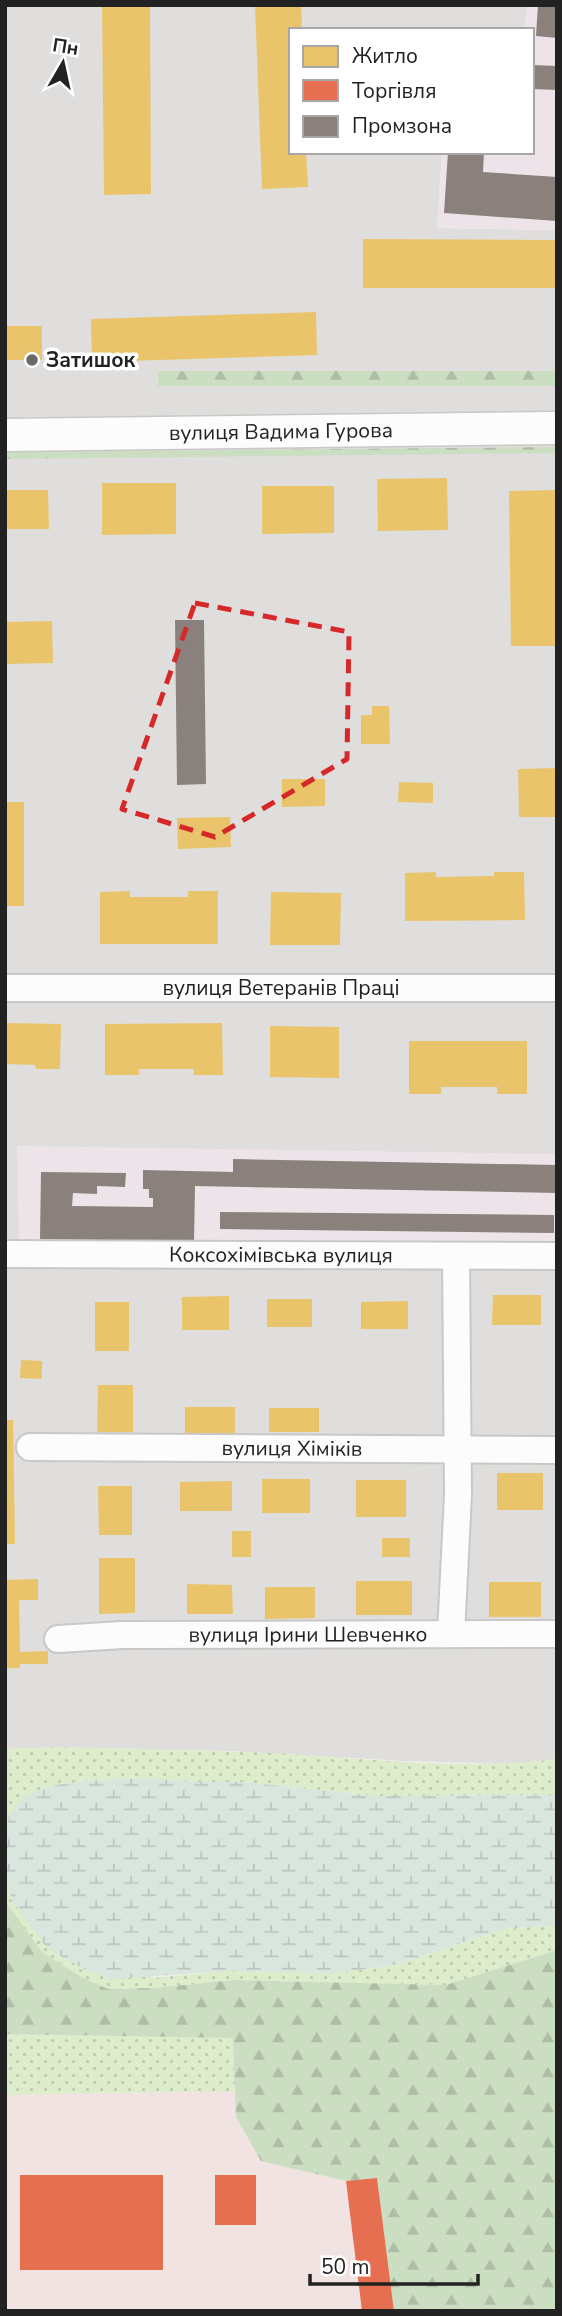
<svg xmlns="http://www.w3.org/2000/svg" width="562" height="2316" font-family="'Nunito Sans',sans-serif">
  <style>
    .residential { fill: #dfdedc }
    .commercial { fill: #f1e3e1 }
    .industrial { fill: #ede4e9 }
    .grass { fill: url(#grass-dots) }
    .forest { fill: url(#forest-firs) }
    .wetland { fill: url(#wetland-marsh) }
    .homes { fill: #e9c46a }
    .shops { fill: #e76f51 }
    .industry { fill: #8a817c }
    .lines { fill: none; stroke-linecap: round; stroke-linejoin: round }
    .minor-casing { stroke: #c9c8c7; stroke-width: 30 }
    .tertiary-casing { stroke: #c9c8c7; stroke-width: 35 }
    .minor { stroke: #fdfcfc; stroke-width: 26 }
    .tertiary { stroke: #fdfcfc; stroke-width: 32 }
    .marked { fill: none; stroke: #d62828; stroke-width: 5; stroke-dasharray: 14 9; stroke-linejoin: round }
    .poi-dot { fill: #6a6968; stroke: #fff; stroke-width: 2.5 }
    .labels { text-anchor: middle; dominant-baseline: central; stroke-width: 7; stroke-linejoin: round; paint-order: stroke }
    .poi-label { font-size: 21px; font-weight: bold; fill: #222; stroke: #fff; text-anchor: start }
    .street-label { font-size: 21px; fill: #222; stroke: #fff }
  </style>
  <defs>
    <pattern id="grass-dots" width="8" height="8" patternUnits="userSpaceOnUse" patternTransform="scale(1.75)"><rect width="8" height="8" fill="#ddeccb"/><path d="M2 2h.1M6 6h.1" fill="none" stroke="#bdcaae" stroke-width="1.8" stroke-linecap="round"/></pattern>
    <pattern id="forest-firs" width="22" height="20" patternUnits="userSpaceOnUse" patternTransform="scale(1.75)"><rect width="22" height="20" fill="#cbdec1"/><path d="M5 1l3.5 6h-7zM16 11l3.5 6h-7z" fill="#aebea6"/></pattern>
    <pattern id="wetland-marsh" width="20" height="14" patternUnits="userSpaceOnUse" patternTransform="scale(1.75)"><rect width="20" height="14" fill="#d9e6de"/><path d="M1 5h8M5 5V1M11 12h8M15 12V8" fill="none" stroke="#bac5be"/></pattern>
  </defs>
  <rect width="100%" height="100%" fill="#f0eeeb"/>
  <g class="residential">
    <path d="M5 5H527L525 30H291V152H442L437 228 557 230V416L5 420Z"/>
    <path d="M557 445V1759L511 1764 405 1761 229 1751 59 1747 5 1749V451Z"/>
  </g>
  <path class="commercial" d="M5 2034 233 2038 346 2181 377 2178 394 2311H5Z"/>
  <g class="industrial">
    <path d="M527 5H557V230L437 228 442 152H532V30H525Z"/>
    <path d="M17 1146 557 1154V1246L19 1248Z"/>
  </g>
  <g class="grass">
    <path d="M59 1747C136 1749 213 1750 290 1754 378 1760 469 1770 557 1759V1795L375 1796 245 1782H199L145 1778 93 1780 49 1786 5 1838V1749Z"/>
    <path d="M5 1867 12 1901 153 1978 228 1971 331 1973 390 1966 504 1929 557 1925V1950L446 1985 234 1980 153 1988 108 1989 83 1978 42 1952 5 1902Z"/>
    <path d="M5 2034 233 2038 235 2091 5 2095Z"/>
  </g>
  <g class="forest">
    <rect x="158" y="371" width="399" height="15"/>
    <path d="M557 447V453L5 459V452Z"/>
    <path d="M5 1901 42 1952 83 1978 108 1989 153 1988 234 1980 446 1985 557 1950V2311H394L377 2178 346 2181 261 2161 236 2117 233 2038 5 2034Z"/>
  </g>
  <path class="wetland" d="M145 1778 199 1782H245L375 1796 557 1795V1925L504 1929 390 1966 331 1973 228 1971 112 1979 86 1970 47 1948 12 1901 5 1867V1838L9 1817 22 1798 49 1786 93 1780Z"/>
  <g class="homes">
    <path d="M102 5H150L151 194 104 195Z"/>
    <path d="M255 5H301L302 30H291V152H306L308 187 262 189Z"/>
    <path d="M363 239 557 240V288H363Z"/>
    <path d="M316 312 317 355 92 362 91 319Z"/>
    <rect x="5" y="326" width="37" height="34"/>
    <path d="M447 478 448 530 378 531 377 479Z"/>
    <path d="M102 483H176V534L102 535Z"/>
    <path d="M262 486H334V533L262 534Z"/>
    <path d="M5 490H48L49 529H5Z"/>
    <path d="M557 490V646H511L509 491Z"/>
    <path d="M52 621 53 663 5 664V622Z"/>
    <path d="M372 706H389L390 744H361V715H372Z"/>
    <path d="M557 768V817H519L518 769Z"/>
    <path d="M282 779H325V806L282 807Z"/>
    <path d="M399 782 433 783V803L398 802Z"/>
    <rect x="5" y="802" width="19" height="104"/>
    <path d="M230 817 231 847 178 849 177 818Z"/>
    <path d="M436 872V877L494 876V872H524L525 920 405 921V873Z"/>
    <path d="M130 891V897H188V891H218V944H100V892Z"/>
    <path d="M271 892 341 893 340 945H270Z"/>
    <path d="M5 1023 61 1024 60 1069H36L35 1065 5 1064Z"/>
    <path d="M222 1023 223 1075H194V1069H139V1075H105V1024Z"/>
    <path d="M270 1026 339 1027V1078L270 1077Z"/>
    <path d="M409 1041H527V1094H497V1087H441V1094H409Z"/>
    <path d="M493 1295H541V1325H492Z"/>
    <path d="M229 1296V1330H182V1297Z"/>
    <rect x="267" y="1299" width="45" height="28"/>
    <path d="M408 1301V1329H361V1302Z"/>
    <rect x="95" y="1302" width="34" height="49"/>
    <path d="M21 1360 42 1361V1379L20 1378Z"/>
    <path d="M98 1385H133V1432H97Z"/>
    <rect x="185" y="1407" width="50" height="28"/>
    <rect x="269" y="1408" width="50" height="24"/>
    <path d="M5 1420H13L15 1544H5Z"/>
    <rect x="497" y="1473" width="46" height="37"/>
    <rect x="262" y="1479" width="48" height="34"/>
    <rect x="356" y="1480" width="50" height="37"/>
    <path d="M232 1481V1511H180V1482Z"/>
    <path d="M98 1486H132V1535H99Z"/>
    <rect x="232" y="1531" width="19" height="26"/>
    <rect x="382" y="1538" width="28" height="19"/>
    <path d="M99 1558H135V1613L99 1614Z"/>
    <path d="M38 1579V1600H19L20 1652 48 1651V1664H20V1668H5V1580Z"/>
    <rect x="356" y="1581" width="56" height="34"/>
    <rect x="489" y="1582" width="52" height="35"/>
    <path d="M187 1584 232 1585 233 1614H187Z"/>
    <path d="M265 1587H315V1618L265 1619Z"/>
  </g>
  <g class="shops">
    <rect x="20" y="2175" width="143" height="95"/>
    <rect x="215" y="2175" width="41" height="50"/>
    <path d="M377 2178 394 2311H362L346 2181Z"/>
  </g>
  <g class="industry">
    <path d="M538 5H557V38L536 36Z"/>
    <path d="M532 65 557 66V90L532 89Z"/>
    <path d="M448 152H484L483 172 557 177V221L444 213Z"/>
    <path d="M175 620H204L206 784 177 785Z"/>
    <path d="M233 1159 557 1165V1193L195 1186 194 1242 40 1239 41 1172 126 1173 125 1187 97 1186V1194L73 1193 72 1206 153 1207V1198H149V1189H143V1170L233 1172Z"/>
    <path d="M220 1212 554 1215V1233L220 1229Z"/>
  </g>
  <g class="lines">
    <g class="minor-casing">
      <g id="minor">
        <path id="s1" d="M5 988H557"/>
        <path id="s2" d="M6 1254 557 1256"/>
        <path id="s3" d="M30 1447 557 1450"/>
        <path d="M451 1634 458 1495 456 1256"/>
        <path id="s4" d="M58 1639 122 1635 557 1634"/>
      </g>
    </g>
    <g class="tertiary-casing">
      <g id="tertiary">
        <path id="s5" d="M5 435 557 428"/>
      </g>
    </g>
    <use href="#minor" class="minor"/>
    <use href="#tertiary" class="tertiary"/>
  </g>
  <path class="marked" d="M195 603 349 632 347 759 215 837 122 809Z"/>
  <circle class="poi-dot" cx="32" cy="360" r="7"/>
  <g class="labels">
    <g class="poi-label">
      <text x="46" y="360">Затишок</text>
    </g>
    <g class="street-label">
      <text stroke="none"><textPath href="#s5" startOffset="276">вулиця Вадима Гурова</textPath></text>
      <text stroke="none"><textPath href="#s1" startOffset="276">вулиця Ветеранів Праці</textPath></text>
      <text stroke="none"><textPath href="#s2" startOffset="275">Коксохімівська вулиця</textPath></text>
      <text stroke="none"><textPath href="#s3" startOffset="262">вулиця Хіміків</textPath></text>
      <text stroke="none"><textPath href="#s4" startOffset="250">вулиця Ірини Шевченко</textPath></text>
    </g>
  </g>
  <rect width="562" height="2316" fill="none" stroke="#222222" stroke-width="14"/>
  <rect x="289" y="28" width="245" height="126" fill="#ffffff" stroke="#a7a7a7" stroke-width="2"/>
  <rect x="303" y="46" width="35" height="21" fill="#e9c46a" stroke="#a7a7a7" stroke-width="2"/>
  <text x="352" y="63" font-size="21" fill="#222222">Житло</text>
  <rect x="303" y="80" width="35" height="21" fill="#e76f51" stroke="#a7a7a7" stroke-width="2"/>
  <text x="352" y="98" font-size="21" fill="#222222">Торгівля</text>
  <rect x="303" y="116" width="35" height="21" fill="#8a817c" stroke="#a7a7a7" stroke-width="2"/>
  <text x="352" y="133" font-size="21" fill="#222222">Промзона</text>
  <g transform="translate(63 63) rotate(9)" stroke="#ffffff" stroke-width="5" paint-order="stroke">
  <path d="M0-5L12 26L0 18L-12 26Z" fill="#222222"/>
  <text y="-10" font-size="19" font-weight="bold" text-anchor="middle" fill="#222222">Пн</text>
  </g>
  <path d="M310 2274v10h168v-10" fill="none" stroke="#222222" stroke-width="3.5"/>
  <text x="321" y="2274" font-size="21" fill="#222222" stroke="#ffffff" stroke-width="5" paint-order="stroke">50 m</text>
</svg>
